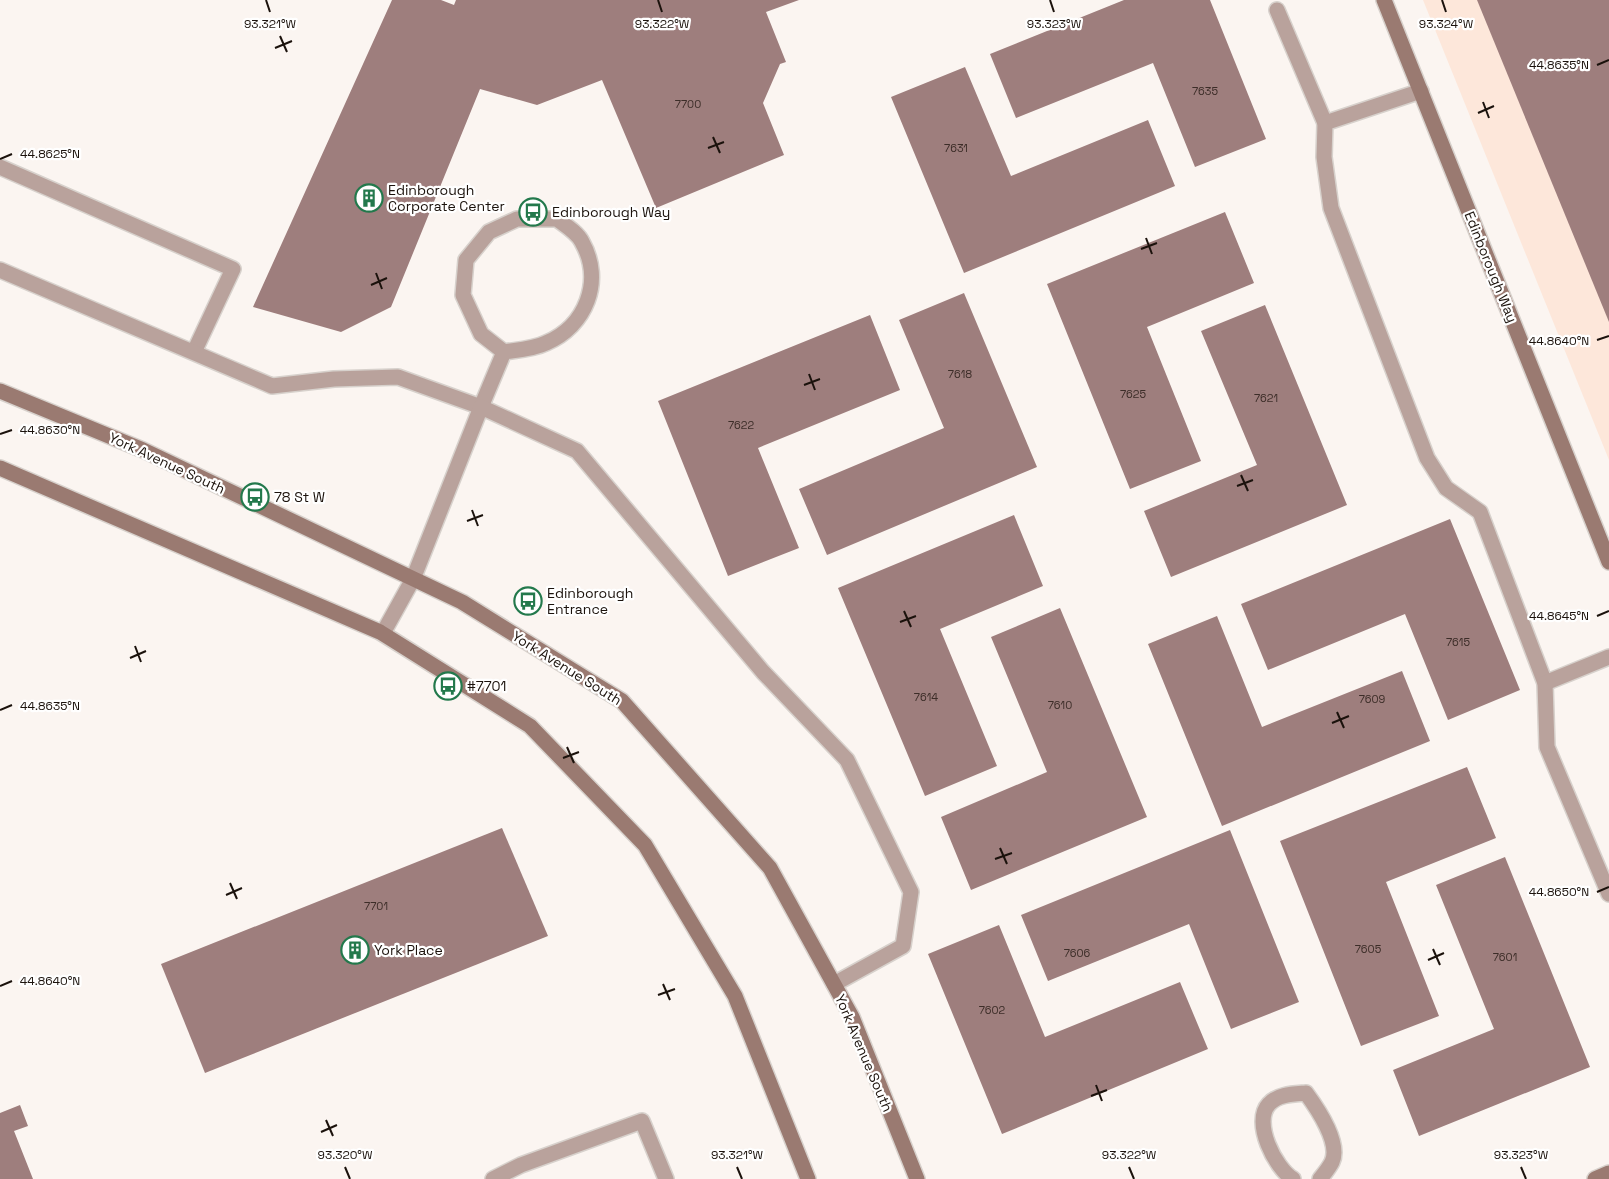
<svg xmlns="http://www.w3.org/2000/svg" width="1609" height="1179" font-family="'Space Grotesk',sans-serif">
  <style>
    .built { fill: #fde7da }
    .building { fill: #9e7e7d }
    .lines { fill: none; stroke-linecap: round; stroke-linejoin: round }
    .lane-casing { stroke: #d7d1cc; stroke-width: 18 }
    .secondary-casing { stroke: #d7d1cc; stroke-width: 18 }
    .lane { stroke: #b9a29c; stroke-width: 15 }
    .secondary { stroke: #9a7a71; stroke-width: 15 }
    .ticks { fill: none; stroke: #1b120c; stroke-width: 2 }
    .labels { text-anchor: middle; dominant-baseline: central; stroke-width: 4.5; stroke-linejoin: round; paint-order: stroke }
    .number-label { font-size: 11px; fill: #3c2d28 }
    .poi-label { font-size: 14px; fill: #1b120c; stroke: #fff; text-anchor: start }
    .street-label { font-size: 14px; fill: #1b120c; stroke: #fff }
    .ticks-label { font-size: 12px; text-anchor: middle; fill: #1b120c; stroke: #fff; stroke-width: 4.5; stroke-linejoin: round; paint-order: stroke }
  </style>
  <rect width="100%" height="100%" fill="#fbf5f1"/>
  <path class="built" d="M1423 0H1609V460Z"/>
  <g class="building">
    <path d="M392 0H441L454 5 456 0H799L766 12 786 62 780 64 763 103 784 155 656 208 602 80 537 105 480 89 391 307 341 332 253 307Z"/>
    <path d="M1124 0H1210L1266 139 1195 167 1153 63 1016 118 990 54Z"/>
    <path d="M1477 0H1609V322Z"/>
    <path d="M965 67 1011 176 1148 120 1175 186 964 273 891 97Z"/>
    <path d="M1225 212 1254 283 1147 327 1201 461 1130 489 1047 284Z"/>
    <path d="M964 293 1037 467 827 555 799 489 944 428 899 320Z"/>
    <path d="M1265 305 1347 505 1171 577 1144 511 1257 465 1201 331Z"/>
    <path d="M870 315 900 390 758 448 799 548 728 576 658 401Z"/>
    <path d="M1014 515 1043 586 940 629 997 766 925 796 838 588Z"/>
    <path d="M1450 519 1520 690 1448 720 1405 614 1268 670 1241 604Z"/>
    <path d="M1060 608 1147 817 971 890 941 817 1047 772 991 637Z"/>
    <path d="M1217 616 1262 727 1402 671 1430 741 1222 826 1148 644Z"/>
    <path d="M1467 767 1496 838 1386 882 1439 1016 1361 1046 1280 841Z"/>
    <path d="M502 828 548 936 205 1073 161 964Z"/>
    <path d="M1230 830 1299 1002 1231 1029 1189 924 1048 981 1021 915Z"/>
    <path d="M1505 857 1590 1067 1419 1136 1393 1070 1494 1029 1436 885Z"/>
    <path d="M999 925 1045 1037 1180 982 1208 1049 1002 1134 928 954Z"/>
    <path d="M20 1105 28 1126 14 1131 33 1179H0V1113Z"/>
  </g>
  <g class="lines">
    <g class="lane-casing">
      <g id="lane">
        <path d="M1277 10 1325 123"/>
        <path d="M1421 91 1325 123 1324 157 1331 208 1427 458 1446 488 1480 512 1545 683 1547 747 1609 894"/>
        <path d="M0 167 233 269 194 352"/>
        <path d="M0 270 272 386 334 379 398 377 481 407 504 352C517 350 534 349 546 343 586 326 604 281 582 242 578 233 565 225 557 219H517L489 232 466 260 463 295 481 334 504 352"/>
        <path d="M383 633 413 579 481 407 577 451 763 672 847 760 911 892 903 946 834 984"/>
        <path d="M1545 683 1609 657"/>
        <path d="M493 1179 521 1165 642 1121 666 1179"/>
        <path d="M1293 1179C1275 1168 1252 1122 1269 1104 1278 1094 1294 1094 1306 1093 1317 1108 1341 1143 1332 1162 1329 1168 1324 1174 1320 1179"/>
      </g>
    </g>
    <g class="secondary-casing">
      <g id="secondary">
        <path d="M1384 0 1609 562"/>
        <path d="M0 391 143 450 462 602 622 701 770 868 852 1017 917 1179"/>
        <path d="M0 468 380 632 530 726 645 845 735 996 808 1179"/>
        <path d="M1595 1179 1609 1173"/>
      </g>
    </g>
    <use href="#lane" class="lane"/>
    <use href="#secondary" class="secondary"/>
  </g>
  <path class="ticks" d="M266 0 270 12M658 0 662 12M1050 0 1054 12M1442 0 1446 12M280 36 287 52M275 48 292 41M1597 65 1609 60M1483 102 1489 118M1478 113 1494 106M713 137 720 153M708 148 724 142M0 159 12 154M1146 238 1152 254M1141 249 1157 243M376 273 382 289M371 285 387 278M1597 340 1609 336M809 374 815 390M804 385 820 379M0 434 12 430M1241 475 1248 491M1237 486 1253 480M472 510 478 526M467 521 483 515M904 611 911 627M1597 616 1609 611M900 622 916 616M135 646 141 662M130 658 146 651M0 710 12 705M1337 712 1344 728M1332 723 1349 716M567 747 574 763M563 758 579 752M1000 848 1007 864M995 859 1012 853M230 883 237 899M1597 892 1609 887M226 895 242 888M1433 949 1440 965M1428 960 1444 953M663 984 670 1000M0 986 12 981M658 995 675 989M1096 1085 1102 1101M1091 1096 1107 1090M326 1120 333 1136M321 1132 337 1125M345 1167 350 1179M737 1167 742 1179M1129 1167 1134 1179M1521 1167 1526 1179"/>
  <defs>
    <g id="building-ring" transform="scale(1.4375)"><circle r="9.5" fill="#fff" stroke="#23794c" stroke-width="1.5"/><path d="M-4-6H4V6H1V3H-1V6H-4ZM-2.5-4.3h1.7v1.8h-1.7ZM.8-4.3h1.7v1.8H.8ZM-2.5-1h1.7V.8h-1.7ZM.8-1h1.7V.8H.8Z" fill="#23794c"/></g>
    <g id="bus-ring" transform="scale(1.4375)"><circle r="9.5" fill="#fff" stroke="#23794c" stroke-width="1.5"/><path d="M-5-6H5V4H4V6H2V4H-2V6H-4V4H-5ZM-3.5-4V0h7V-4ZM-3.5 1.2v1.5H-2V1.2ZM2 1.2v1.5H3.5V1.2Z" fill="#23794c"/></g>
  </defs>
  <g fill-rule="evenodd">
    <use href="#building-ring" x="369" y="198"/>
    <use href="#bus-ring" x="533" y="212"/>
    <use href="#bus-ring" x="255" y="497"/>
    <use href="#bus-ring" x="528" y="601"/>
    <use href="#bus-ring" x="448" y="686"/>
    <use href="#building-ring" x="355" y="950"/>
  </g>
  <g class="labels">
    <g class="number-label">
      <text x="1205" y="91">7635</text>
      <text x="688" y="104">7700</text>
      <text x="956" y="148">7631</text>
      <text x="960" y="374">7618</text>
      <text x="1133" y="394">7625</text>
      <text x="1266" y="398">7621</text>
      <text x="741" y="425">7622</text>
      <text x="1458" y="642">7615</text>
      <text x="926" y="697">7614</text>
      <text x="1372" y="699">7609</text>
      <text x="1060" y="705">7610</text>
      <text x="376" y="906">7701</text>
      <text x="1368" y="949">7605</text>
      <text x="1077" y="953">7606</text>
      <text x="1505" y="957">7601</text>
      <text x="992" y="1010">7602</text>
    </g>
    <g class="poi-label">
      <text x="388" y="190">Edinborough<tspan x="388" dy="16">Corporate Center</tspan></text>
      <text x="552" y="212">Edinborough Way</text>
      <text x="274" y="497">78 St W</text>
      <text x="547" y="593">Edinborough<tspan x="547" dy="16">Entrance</tspan></text>
      <text x="467" y="686">#7701</text>
      <text x="374" y="950">York Place</text>
    </g>
    <g class="street-label">
      <text transform="translate(1491 267) rotate(68)">Edinborough Way</text>
      <text transform="translate(167 463) rotate(25)">York Avenue South</text>
      <text transform="translate(567 668) rotate(32)">York Avenue South</text>
      <text transform="translate(864 1053) rotate(67)">York Avenue South</text>
    </g>
  </g>
  <g class="ticks-label">
    <text x="270" y="28">93.321°W</text>
    <text x="662" y="28">93.322°W</text>
    <text x="1054" y="28">93.323°W</text>
    <text x="1446" y="28">93.324°W</text>
    <text x="1559" y="69">44.8635°N</text>
    <text x="50" y="158">44.8625°N</text>
    <text x="1559" y="345">44.8640°N</text>
    <text x="50" y="434">44.8630°N</text>
    <text x="1559" y="620">44.8645°N</text>
    <text x="50" y="710">44.8635°N</text>
    <text x="1559" y="896">44.8650°N</text>
    <text x="50" y="985">44.8640°N</text>
    <text x="345" y="1159">93.320°W</text>
    <text x="737" y="1159">93.321°W</text>
    <text x="1129" y="1159">93.322°W</text>
    <text x="1521" y="1159">93.323°W</text>
  </g>
</svg>
